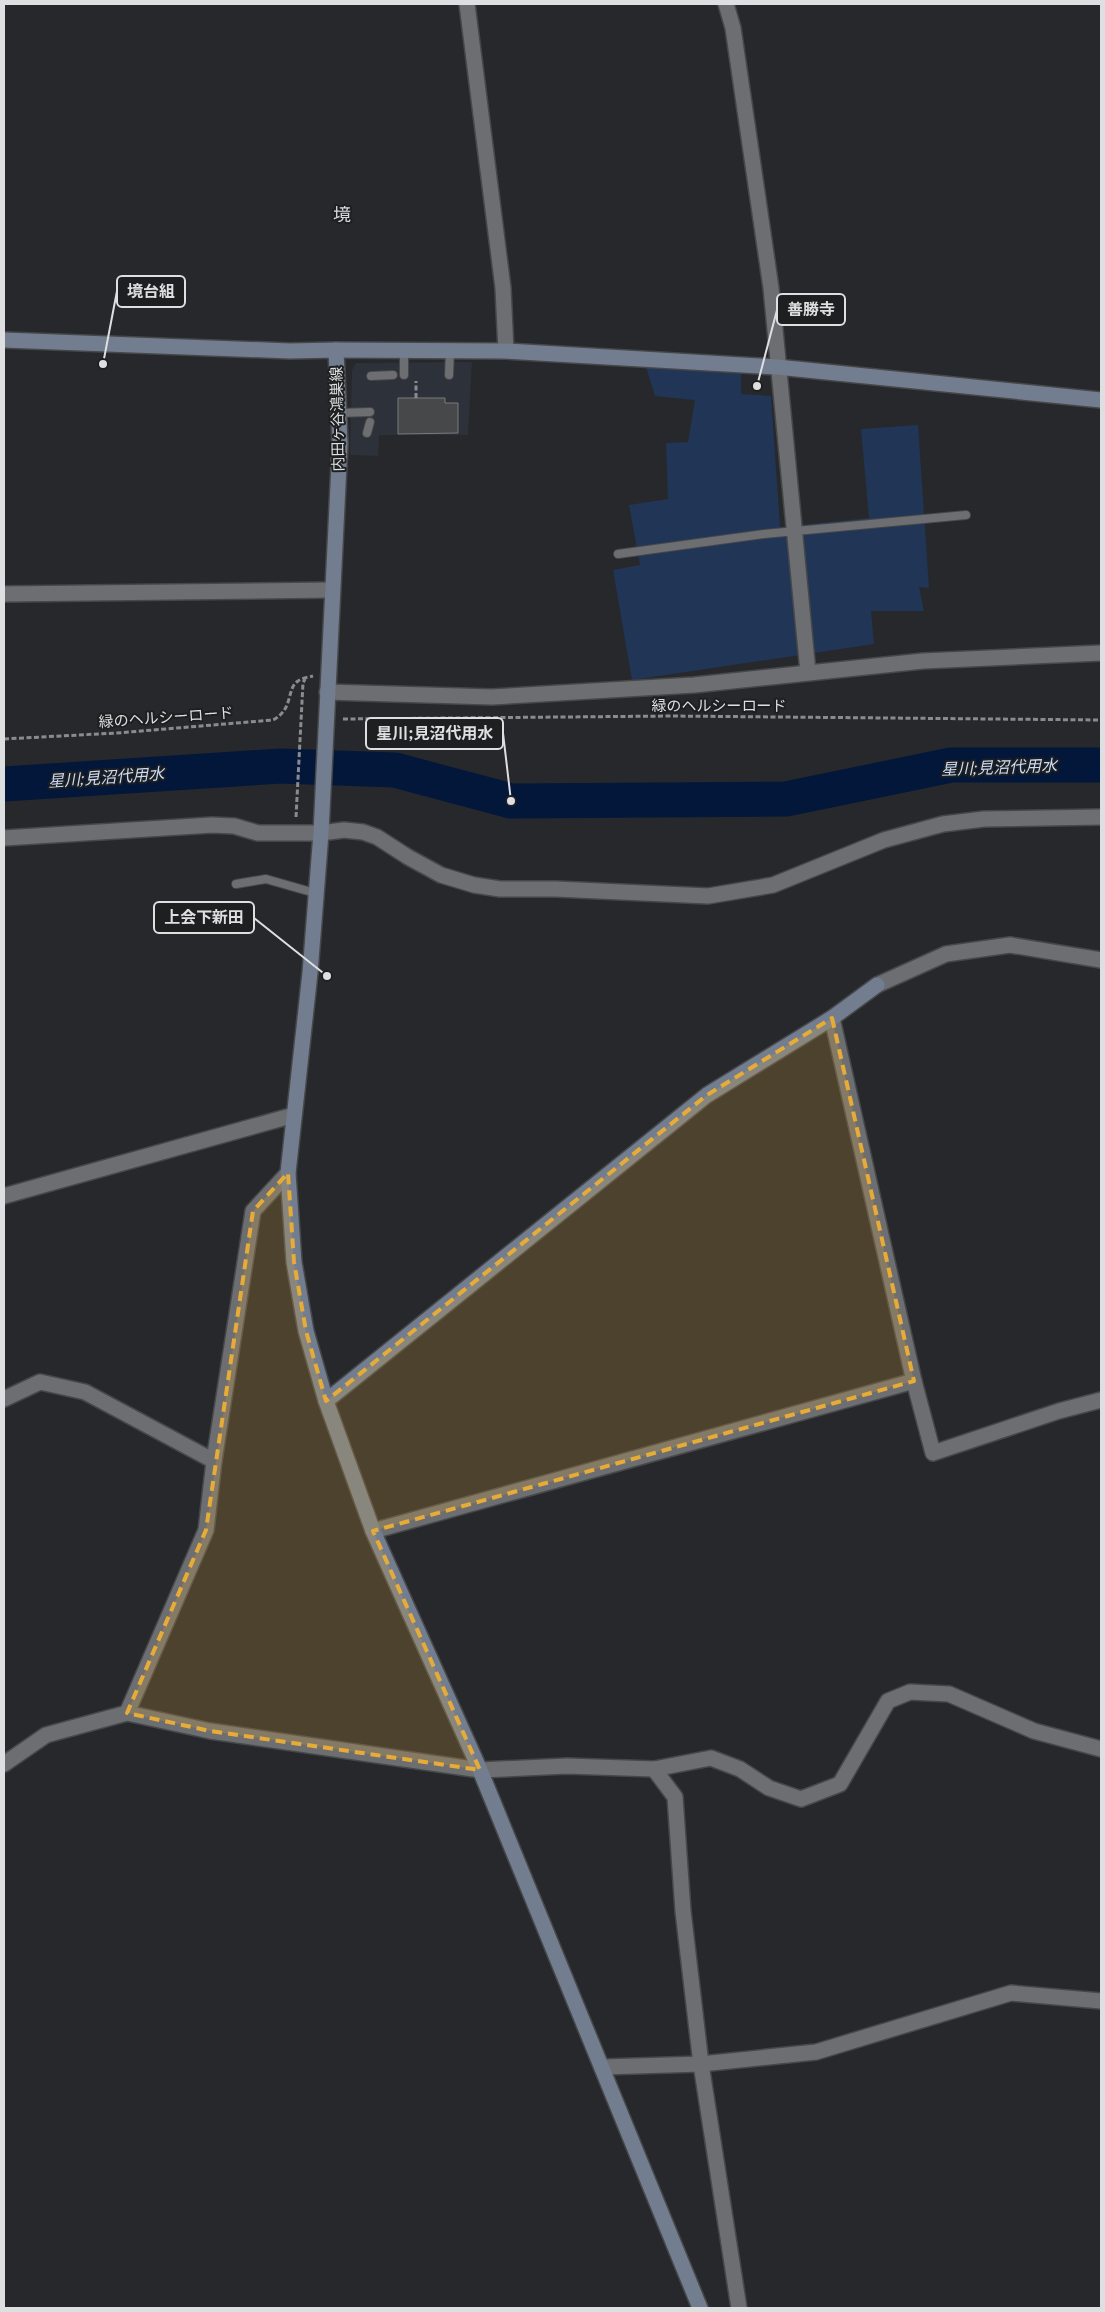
<svg xmlns="http://www.w3.org/2000/svg" width="1105" height="2312" font-family="'IBM Plex Serif','Noto Sans JP',serif">
  <style>
    .built { fill: #2d3139 }
    .green { fill: #213557 }
    .lines { fill: none; stroke-linecap: round; stroke-linejoin: round }
    .river { stroke: #03173b; stroke-width: 35 }
    .building { fill: #46484a; stroke: #787a7d }
    .lane-casing { stroke: #464749; stroke-width: 10 }
    .street-casing { stroke: #464749; stroke-width: 18 }
    .secondary-casing { stroke: #464749; stroke-width: 18 }
    .path { stroke: #8a8b8d; stroke-width: 3; stroke-dasharray: 5 2.5; stroke-linecap: butt }
    .lane { stroke: #6d6e71; stroke-width: 8 }
    .street { stroke: #6d6e71; stroke-width: 15 }
    .secondary { stroke: #727d90; stroke-width: 15 }
    .marked { fill: #e7ac37; fill-opacity: 0.2; stroke: #e7ac37; stroke-width: 4; stroke-dasharray: 10 6; stroke-linejoin: round }
    .labels { text-anchor: middle; dominant-baseline: central; stroke-width: 4; stroke-linejoin: round; paint-order: stroke }
    .street-label { font-size: 15px; fill: #dedfe1; stroke: #1d1f21 }
    .water-label { font-size: 16px; font-style: italic; fill: #cbdcf7; stroke: #1d1f21 }
    .quarter-label { font-size: 18px; fill: #d9dade; stroke: #1d1f21 }
    .leader { fill: none; stroke: #dedfe1; stroke-width: 2 }
    .callout-dot { fill: #dedfe1; stroke: #1d1f21; stroke-width: 2 }
    .callout { fill: #1d1f21; stroke: #dedfe1; stroke-width: 2 }
    .callout-label { font-size: 16px; text-anchor: middle; font-weight: bold; fill: #dedfe1 }
  </style>
  <rect width="100%" height="100%" fill="#27282b"/>
  <path class="built" d="M472 362 468 435H379L378 456 350 455 352 370 356 363Z"/>
  <path class="green" d="M646 367 741 374V394L771 396 780 527 869 518 861 429 918 425 929 588 919 587 924 611H871L874 644 632 680 613 570 640 565 629 505 668 499 666 443 688 442 695 400 655 396Z"/>
  <g class="lines">
    <path class="river" d="M4 784 281 766 395 770 511 801 786 799 951 765H1101"/>
  </g>
  <path class="building" d="M398 398H445V403H458V433L398 434Z"/>
  <g class="lines">
    <g class="lane-casing">
      <g id="lane">
        <path d="M404 350V375"/>
        <path d="M449 375 450 350"/>
        <path d="M371 376 393 375"/>
        <path d="M339 413 370 412"/>
        <path d="M367 433 370 422"/>
        <path d="M618 554 764 534 966 515"/>
        <path d="M236 884 266 879 315 893"/>
      </g>
    </g>
    <g class="street-casing">
      <g id="street">
        <path d="M467 4 503 288 506 351"/>
        <path d="M726 4 733 28 771 288 808 672"/>
        <path d="M4 594 332 590"/>
        <path d="M327 692 492 697 694 685 923 661 1101 653"/>
        <path d="M4 838 212 825 234 826 258 833H321L344 830 363 832 377 837 408 857 441 875 474 885 500 889H556L708 896 773 885 884 840 943 824 984 819 1101 817"/>
        <path d="M877 985 946 954 1010 945 1101 960"/>
        <path d="M832 1018 914 1381 933 1453 1059 1411 1101 1400"/>
        <path d="M4 1196 294 1115"/>
        <path d="M4 1399 40 1382 85 1392 214 1461"/>
        <path d="M373 1531 914 1381"/>
        <path d="M127 1713 206 1530 214 1461 253 1211 288 1173"/>
        <path d="M4 1764 46 1735 127 1713 210 1731 480 1770 567 1766 654 1769 711 1758 740 1769 769 1788 801 1799 840 1784 888 1701 910 1692 949 1694 1034 1731 1101 1749"/>
        <path d="M654 1769 675 1797 683 1911 701 2064 739 2308"/>
        <path d="M603 2067 701 2064 816 2052 1011 1993 1101 2001"/>
      </g>
    </g>
    <g class="secondary-casing">
      <g id="secondary">
        <path d="M4 340 290 351 336 350 340 444 321 833 310 973 288 1173 294 1262 306 1331 326 1401 373 1531 480 1770 700 2308"/>
        <path d="M336 350 506 351 777 367 1101 400"/>
        <path d="M326 1401 707 1095 832 1018 877 985"/>
      </g>
    </g>
    <g class="path">
      <path d="M416 398V381"/>
      <path d="M343 719 672 716 1101 720"/>
      <path d="M4 739 117 733 273 720C294 709 286 689 298 681 302 678 309 677 313 676"/>
      <path d="M296 817 303 683 305 679"/>
    </g>
    <use href="#lane" class="lane"/>
    <use href="#street" class="street"/>
    <use href="#secondary" class="secondary"/>
  </g>
  <path class="marked" d="M832 1018 914 1381 373 1531 480 1770 210 1731 127 1713 206 1530 253 1211 288 1173 294 1262 306 1331 326 1401 707 1095Z"/>
  <g class="labels">
    <g class="street-label">
      <text transform="translate(337 419) rotate(-91)">内田ヶ谷鴻巣線</text>
      <text x="719" y="705">緑のヘルシーロード</text>
      <text transform="translate(166 717) rotate(-4)">緑のヘルシーロード</text>
    </g>
    <g class="water-label">
      <text transform="translate(999 767) rotate(-2)">星川;見沼代用水</text>
      <text transform="translate(106 777) rotate(-4)">星川;見沼代用水</text>
    </g>
    <g class="quarter-label">
      <text x="342" y="214">境</text>
    </g>
  </g>
  <path class="leader" d="M103 364L117 291M757 386L777 310M511 801L503 733M327 976L254 918"/>
  <g class="callout-dot">
    <circle cx="103" cy="364" r="5"/>
    <circle cx="757" cy="386" r="5"/>
    <circle cx="511" cy="801" r="5"/>
    <circle cx="327" cy="976" r="5"/>
  </g>
  <g class="callout">
    <rect x="117" y="276" width="68" height="31" rx="5"/>
    <rect x="777" y="294" width="68" height="31" rx="5"/>
    <rect x="366" y="718" width="137" height="31" rx="5"/>
    <rect x="154" y="902" width="100" height="31" rx="5"/>
  </g>
  <g class="callout-label">
    <text x="151" y="297">境台組</text>
    <text x="811" y="315">善勝寺</text>
    <text x="435" y="739">星川;見沼代用水</text>
    <text x="204" y="923">上会下新田</text>
  </g>
  <rect width="1105" height="2312" fill="none" stroke="#dedfe1" stroke-width="10"/>
</svg>
